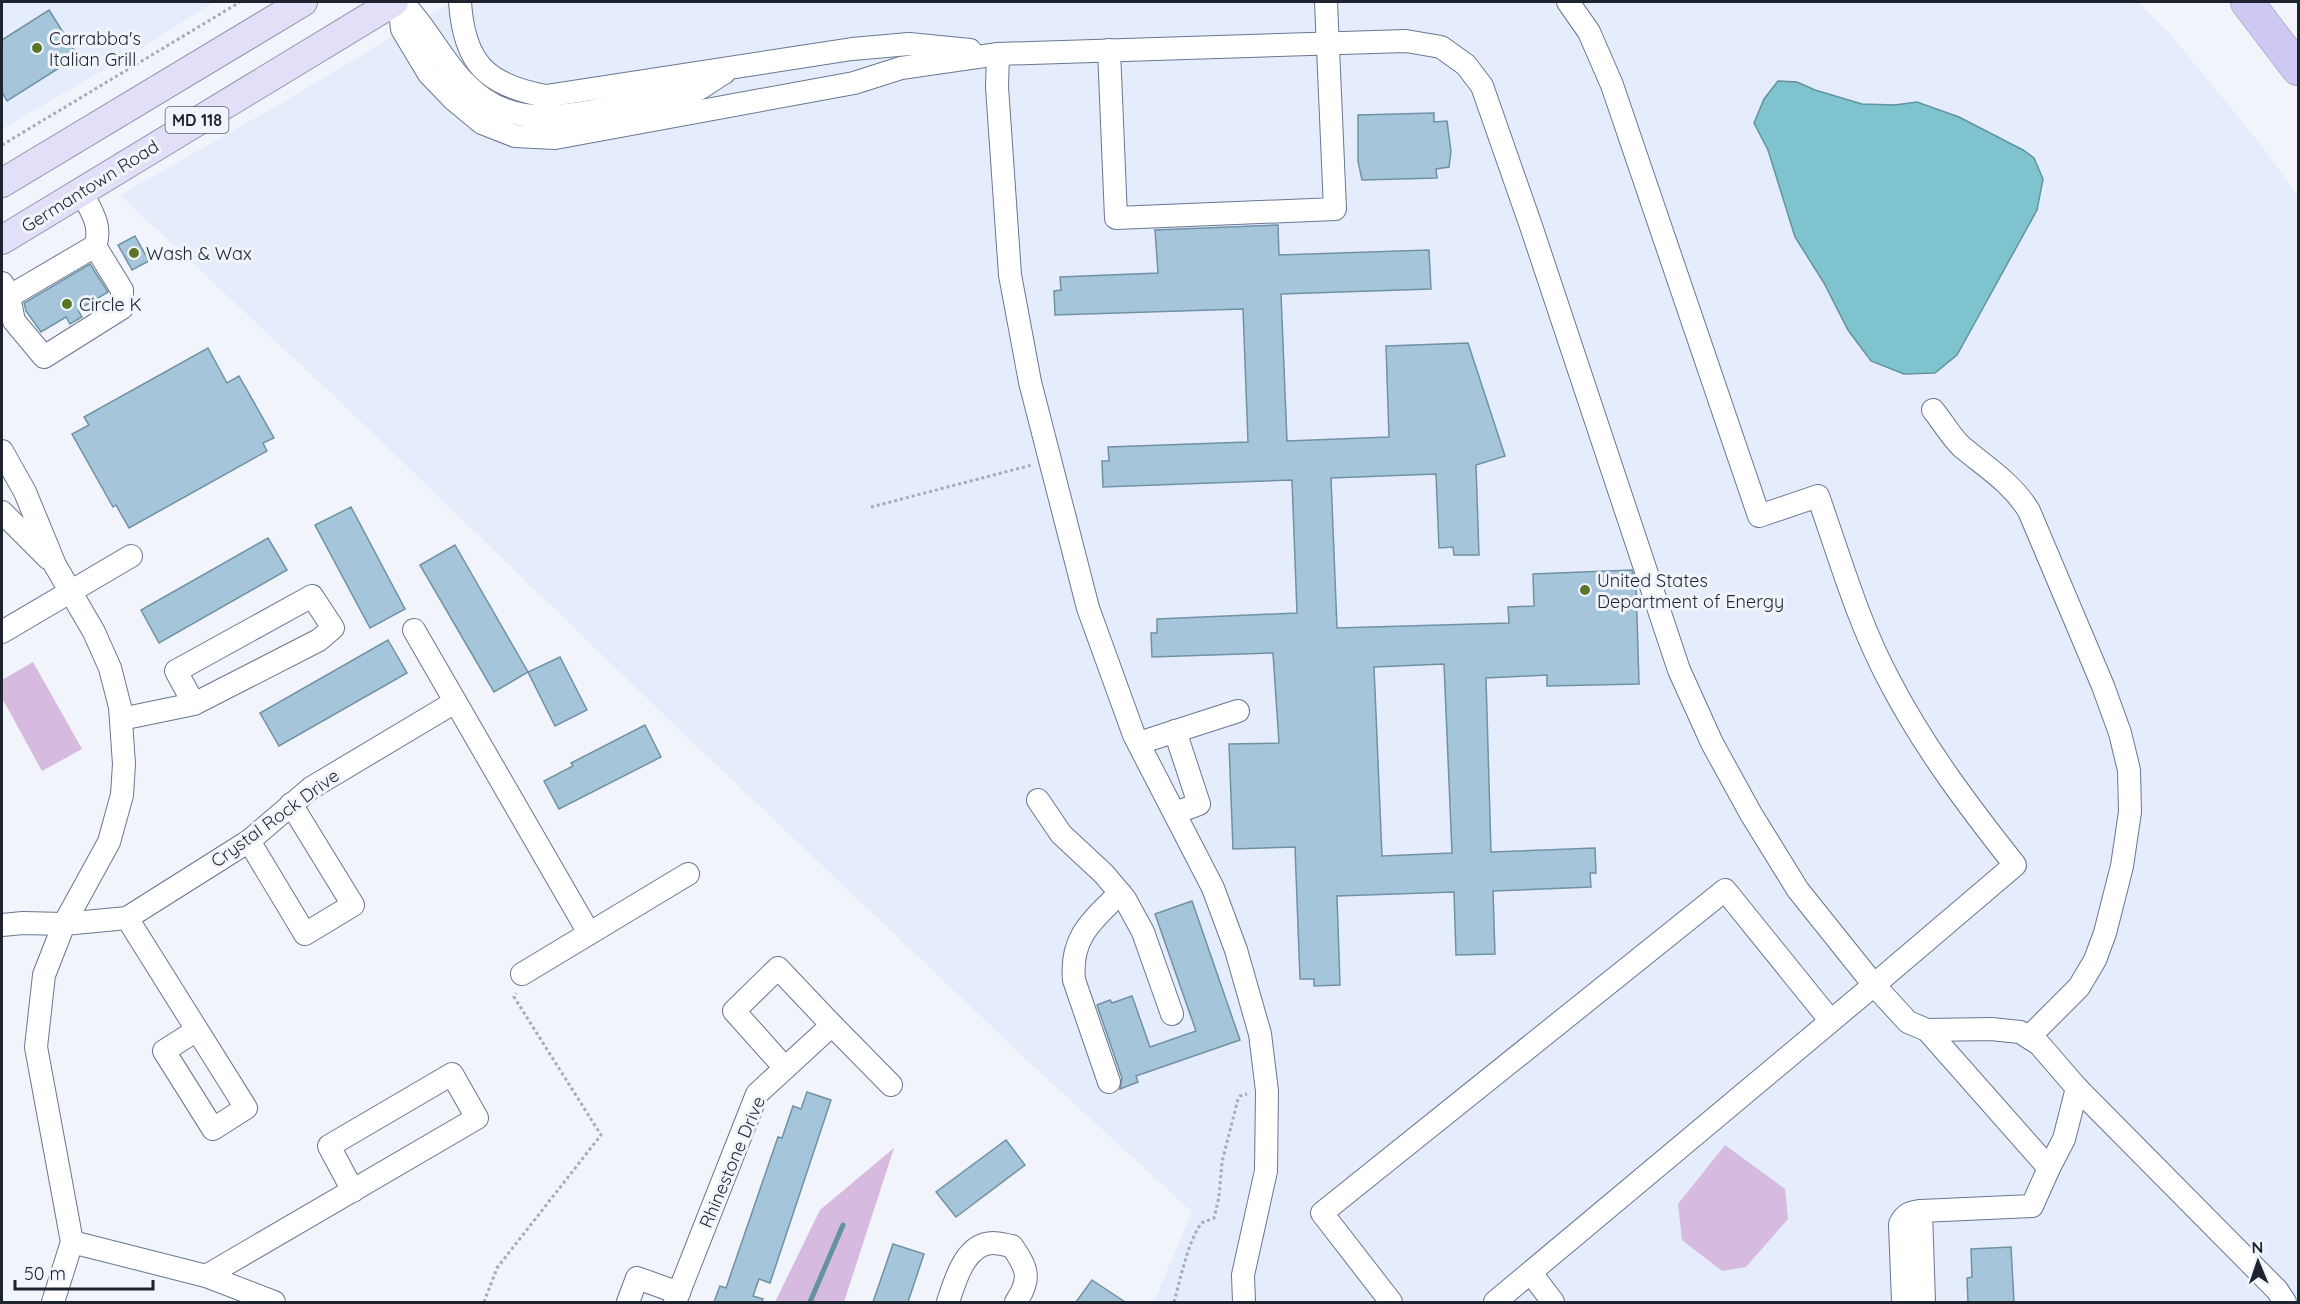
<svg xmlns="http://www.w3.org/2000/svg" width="2300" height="1304" font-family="Quicksand,sans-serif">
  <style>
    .built { fill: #e5edfc }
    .green { fill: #d6bae0 }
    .water { fill: #7fc3ce; stroke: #62939e; stroke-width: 1.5 }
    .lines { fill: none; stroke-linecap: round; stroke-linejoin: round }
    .stream { stroke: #62939e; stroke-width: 5 }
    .building { fill: #a4c5da; stroke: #7191a4; stroke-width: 1.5; fill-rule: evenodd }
    .minor-casing { stroke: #687792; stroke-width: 24 }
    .major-casing { stroke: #908fae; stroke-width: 30 }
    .highway-casing { stroke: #908fae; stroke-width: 34 }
    .path { stroke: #a7acb3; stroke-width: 3; stroke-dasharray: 3 3; stroke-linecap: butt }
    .minor { stroke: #fff; stroke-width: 22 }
    .major { stroke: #e2dff8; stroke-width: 28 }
    .highway { stroke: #cec9f3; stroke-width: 33 }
    .poi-dot { fill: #5b762a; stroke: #f1f4fa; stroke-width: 2 }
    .labels { text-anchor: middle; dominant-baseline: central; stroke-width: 6; stroke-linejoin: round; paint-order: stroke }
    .shield { fill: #f1f4fa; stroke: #5d626c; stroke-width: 1.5 }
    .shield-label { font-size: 16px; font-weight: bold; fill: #1e242f }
    .poi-label { font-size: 18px; fill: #1e242f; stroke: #f1f4fa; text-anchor: start }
    .street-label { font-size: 18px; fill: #1e242f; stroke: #f1f4fa }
  </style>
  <rect width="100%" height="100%" fill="#f1f4fa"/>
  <g class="built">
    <path d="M2 2H214L140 49 2 129Z"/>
    <path d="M451 2H2138L2170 34 2262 146 2298 197V1302H1154L1192 1212 1031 1064 689 739 354 415 120 195 285 101Z"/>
  </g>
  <g class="green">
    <path d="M33 662 82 749 42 771 2 698V680Z"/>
    <path d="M1725 1145 1785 1189 1788 1219 1746 1267 1722 1271 1682 1240 1678 1204Z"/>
    <path d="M894 1148 844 1302H775L820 1210Z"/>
  </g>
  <path class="water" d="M1778 81 1797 82 1815 90 1862 104 1895 105 1917 102 1959 117 2023 150 2034 158 2043 179 2037 210 1957 355 1935 373 1904 374 1871 361 1848 330 1824 283 1795 237 1768 150 1754 123 1764 99Z"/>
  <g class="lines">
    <path class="stream" d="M810 1302 843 1225"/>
  </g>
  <g class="building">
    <path d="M49 10 78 56 7 101 2 92V40Z"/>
    <path d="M1434 113V122L1447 121 1451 151 1449 167 1436 169 1437 178 1362 180 1358 161V115Z"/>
    <path d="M1278 225 1279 255 1429 250 1431 289 1281 294 1287 441 1389 437 1386 346 1468 343 1505 456 1476 465 1479 555H1454L1453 547 1439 548 1436 474 1331 478 1337 628 1509 623 1508 607 1534 606 1533 574 1632 570 1636 583 1639 684 1547 686V675L1486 678 1491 852 1595 848 1596 873H1590L1591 887 1493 891 1495 954 1456 955 1454 892 1337 896 1340 985 1314 986V979H1300L1295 847 1233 849 1229 744 1279 743 1273 653 1152 657 1151 633H1157V619L1297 613 1292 480 1103 487 1102 461H1109L1108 447 1248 442 1243 309 1055 315 1054 291 1061 290 1060 277 1158 273 1155 230ZM1444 664 1452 853 1382 856 1374 667Z"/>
    <path d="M135 236 149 261 132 270 118 245Z"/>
    <path d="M90 264 108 292 78 310 82 317 70 324 66 317 41 332 26 311 24 303Z"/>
    <path d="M208 348 227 383 239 376 274 438 263 443 267 451 129 528 116 505 113 507 72 434 89 425 84 417Z"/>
    <path d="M351 507 405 609 370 628 315 525Z"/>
    <path d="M268 538 287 570 159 643 141 610Z"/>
    <path d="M455 545 528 672 494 692 420 565Z"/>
    <path d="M388 640 407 673 279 746 260 713Z"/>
    <path d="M560 657 587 710 555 726 528 672Z"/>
    <path d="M645 725 661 757 559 809 544 781 573 766 571 763Z"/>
    <path d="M1192 901 1240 1040 1136 1076 1138 1082 1120 1089 1122 1078 1097 1005 1110 1000 1112 1003 1132 996 1150 1047 1196 1031 1155 914Z"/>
    <path d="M807 1092 831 1100 770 1283 759 1279 753 1296 763 1299 762 1302H714L720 1286 726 1288 778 1137 782 1138 793 1106 801 1109Z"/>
    <path d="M1006 1140 1025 1165 956 1217 936 1192Z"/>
    <path d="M893 1244 924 1254 908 1302H873Z"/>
    <path d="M2011 1247 2014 1302H1968L1967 1278 1972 1277 1971 1249Z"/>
    <path d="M1092 1280 1125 1302H1076Z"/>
  </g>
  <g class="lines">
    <g class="minor-casing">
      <g id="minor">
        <path d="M399 2 402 29 429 74 453 99 482 123 515 136 555 138 854 83 901 68 998 54 1406 41 1441 47 1466 65 1482 86 1531 226 1679 670 1712 743 1751 814 1798 890 1874 985 1495 1302"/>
        <path d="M402 2C432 32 447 74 484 99 529 130 585 112 634 103 652 100 672 100 689 94 700 90 713 79 724 73"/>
        <path d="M460 2C464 63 486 85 546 96L852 49 909 44 970 50"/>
        <path d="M1568 2 1589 32 1612 85 1759 516 1818 496C1840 558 1858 622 1889 680 1923 746 1969 807 2015 865L1874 985 1908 1022 1927 1030 2049 1168 2032 1206 1921 1211 1924 1302"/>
        <path d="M1109 50 1116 218 1335 209 1326 2"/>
        <path d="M998 54 997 87 1010 275 1030 382 1088 608 1134 735 1213 888 1236 950 1260 1034 1267 1091 1266 1171 1243 1275 1244 1302"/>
        <path d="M2 283 8 292 15 293 95 246C103 226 90 209 81 191"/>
        <path d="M8 292 14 321 44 357 122 308V290L95 246"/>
        <path d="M1933 410C1943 422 1951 437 1962 447 1987 468 2012 483 2029 511L2103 686 2120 733 2129 770 2130 812 2122 866 2105 933 2095 960 2079 987 2029 1037"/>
        <path d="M2 451 25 492 55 565 94 632 110 668 120 707 124 764 122 795 109 842 64 924 44 975 36 1047 72 1242 53 1302"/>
        <path d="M2 512 48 558"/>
        <path d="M414 630 589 933"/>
        <path d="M2 632 131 556"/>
        <path d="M121 719 194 704 319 640 333 628 312 596 176 671 194 704"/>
        <path d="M1139 743 1238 711"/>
        <path d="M1038 800 1061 834 1104 874 1125 899 1143 932 1172 1014"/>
        <path d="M1175 813 1199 804 1175 731"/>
        <path d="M249 841 305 934 353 905 291 804"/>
        <path d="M127 918 246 1108 213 1129 164 1051 197 1030"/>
        <path d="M2 925 23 923 64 924 127 918 249 841 311 788 455 702"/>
        <path d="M522 974 688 874"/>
        <path d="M1927 1030 1991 1029 2020 1032 2039 1044 2077 1088 2277 1290 2285 1302"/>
        <path d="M785 1068 734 1011 778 968 832 1025"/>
        <path d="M1109 1082 1074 980C1070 937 1092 921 1120 893"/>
        <path d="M2049 1168 2064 1139 2077 1088"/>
        <path d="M72 1242 206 1276 274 1302"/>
        <path d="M1531 1273 1553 1302"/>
        <path d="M206 1276 477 1118 452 1074 329 1146 353 1191"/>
        <path d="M628 1302 637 1278 679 1293"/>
        <path d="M675 1302 757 1094 832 1025 891 1085"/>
        <path d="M948 1302C955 1281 965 1243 993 1243 999 1243 1006 1245 1012 1246 1027 1268 1032 1278 1016 1302"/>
        <path d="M1391 1302 1322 1213 1725 890 1830 1020"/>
        <path d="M1903 1302 1900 1224C1905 1214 1910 1212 1921 1211"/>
      </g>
    </g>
    <g class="major-casing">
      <g id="major">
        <path d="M2 183 303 2"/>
        <path d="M2 240 394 2"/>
      </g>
    </g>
    <g class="highway-casing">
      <path id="highway" d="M2247 2 2298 69"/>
    </g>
    <g class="path">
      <path d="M2 145 240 2"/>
      <path d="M871 507 1032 465"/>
      <path d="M484 1302 497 1268 601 1135 514 997 516 993"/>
      <path d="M1174 1302C1180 1281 1188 1241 1201 1224 1204 1220 1210 1221 1214 1218L1219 1197 1222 1162 1238 1099 1240 1096 1247 1094"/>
    </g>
    <use href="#minor" class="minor"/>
    <use href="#major" class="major"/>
    <use href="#highway" class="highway"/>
  </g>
  <g class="poi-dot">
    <circle cx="37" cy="48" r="6"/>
    <circle cx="134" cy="253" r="6"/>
    <circle cx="67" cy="304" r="6"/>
    <circle cx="1585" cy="590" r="6"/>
  </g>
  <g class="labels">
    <rect class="shield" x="165.5" y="107" width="63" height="26" rx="4.5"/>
    <g class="shield-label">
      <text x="197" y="120">MD 118</text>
    </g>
    <g class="poi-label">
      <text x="49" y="38">Carrabba's<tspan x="49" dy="21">Italian Grill</tspan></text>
      <text x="146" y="253">Wash &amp; Wax</text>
      <text x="79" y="304">Circle K</text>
      <text x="1597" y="580">United States<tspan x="1597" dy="21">Department of Energy</tspan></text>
    </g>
    <g class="street-label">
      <text transform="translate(90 186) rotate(-32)">Germantown Road</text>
      <text transform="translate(275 818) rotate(-36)">Crystal Rock Drive</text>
      <text transform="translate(732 1162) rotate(-67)">Rhinestone Drive</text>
    </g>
  </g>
  <rect width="2300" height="1304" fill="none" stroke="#1e242f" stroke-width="6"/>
  <g transform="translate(2258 1262) rotate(358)" stroke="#f1f4fa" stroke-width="4.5" paint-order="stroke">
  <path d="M0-4.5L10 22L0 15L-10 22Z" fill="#1e242f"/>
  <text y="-9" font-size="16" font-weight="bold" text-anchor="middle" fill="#1e242f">N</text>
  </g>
  <path d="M15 1280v9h138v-9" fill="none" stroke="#1e242f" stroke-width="3"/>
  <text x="24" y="1280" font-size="18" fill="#1e242f" stroke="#f1f4fa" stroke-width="4.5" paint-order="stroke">50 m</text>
</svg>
